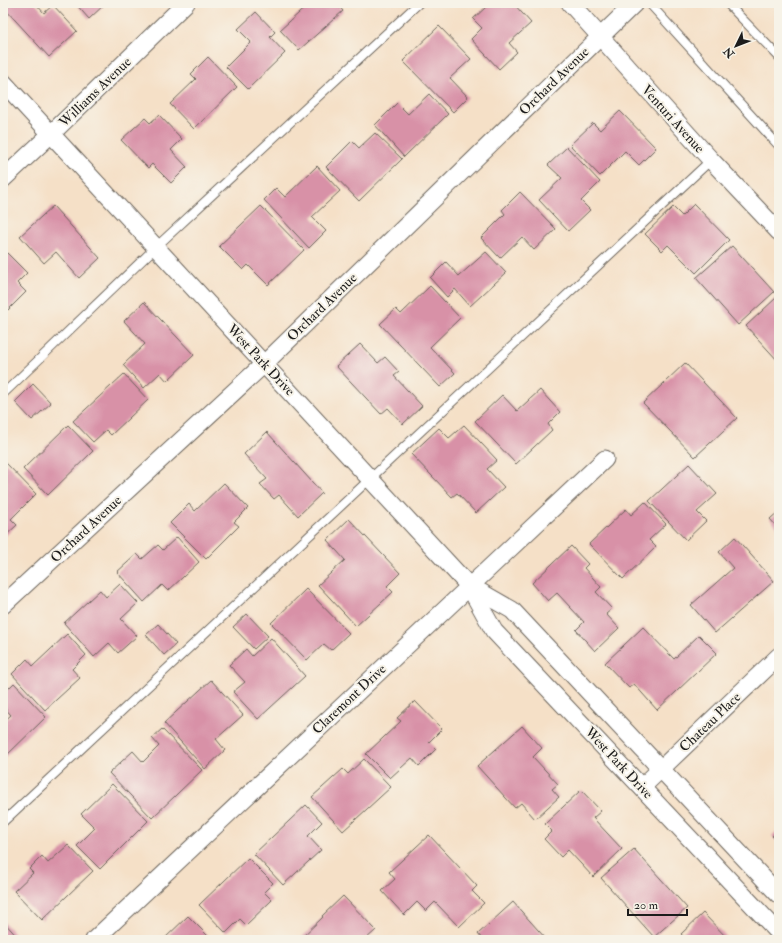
<svg xmlns="http://www.w3.org/2000/svg" width="782" height="943" font-family="'IM FELL Double Pica',serif">
  <style>
    .building { fill: #d891a7 }
    .lines { fill: none; stroke-linecap: round; stroke-linejoin: round }
    .lane-casing { stroke: #686158; stroke-width: 10 }
    .street-casing { stroke: #686158; stroke-width: 19 }
    .lane { stroke: #fff; stroke-width: 8 }
    .street { stroke: #fff; stroke-width: 17 }
    .labels { text-anchor: middle; dominant-baseline: central; stroke-width: 4; stroke-linejoin: round; paint-order: stroke }
    .street-label { font-size: 14px; fill: #1c1c1c; stroke: #f7f3e8 }
  </style>
  <rect width="100%" height="100%" fill="#f7f3e8"/>
  <filter id="ink" filterUnits="userSpaceOnUse"><feTurbulence type="fractalNoise" baseFrequency=".025" numOctaves="2"/><feDisplacementMap in="SourceGraphic" scale="8" xChannelSelector="R" yChannelSelector="G"/><feConvolveMatrix kernelMatrix="1 2 1 2 8 2 1 2 1" color-interpolation-filters="sRGB"/></filter>
  <filter id="wash" filterUnits="userSpaceOnUse"><feTurbulence type="fractalNoise" baseFrequency=".012" numOctaves="4" result="noise"/><feDisplacementMap in="SourceGraphic" scale="16" xChannelSelector="R" yChannelSelector="G"/><feGaussianBlur stdDeviation="0.9" result="paint"/><feColorMatrix in="noise" values="0 0 0 0 0 0 0 0 0 0 0 0 0 0 0 0 0 1.4 0 .05"/><feComposite in="paint" operator="in"/></filter>
  <g filter="url(#wash)">
    <rect width="100%" height="100%" fill="#f5e0c7"/>
    <g id="blocks">
      <g class="building">
        <path d="M10 3H35L44 13 53 5 77 31 49 57 4 8Z"/>
        <path d="M75 3H106L89 19Z"/>
        <path d="M306 3H336L343 11 299 50 280 30 308 5Z"/>
        <path d="M483 3H513L531 23 509 43 517 52 499 69 471 39 482 28 473 19 486 7Z"/>
        <path d="M256 12 275 32 270 37 285 53 248 89 226 67 251 42 238 29Z"/>
        <path d="M439 26 471 59 450 78 468 97 453 112 403 61Z"/>
        <path d="M208 57 237 87 194 129 170 104 196 79 191 74Z"/>
        <path d="M429 94 448 114 404 157 375 125 397 103 408 114Z"/>
        <path d="M620 111 656 148 639 165 625 151 600 176 570 145 593 123 600 130Z"/>
        <path d="M159 115 182 139 171 150 187 167 171 183 152 164 148 168 121 140 145 118 150 123Z"/>
        <path d="M375 133 402 159 359 201 326 167 352 141 359 148Z"/>
        <path d="M567 147 600 182 581 201 590 210 568 231 539 200 562 178 548 165Z"/>
        <path d="M317 166 340 191 312 217 326 231 309 248 264 200 276 188 285 197Z"/>
        <path d="M520 192 556 229 534 250 522 237 500 258 481 238 505 214 502 210Z"/>
        <path d="M694 204 729 240 696 273 668 245 662 251 645 234 673 207 682 216Z"/>
        <path d="M53 206 100 258 79 278 56 252 44 263 20 236Z"/>
        <path d="M261 206 304 250 268 285 248 265 243 270 219 246Z"/>
        <path d="M732 246 774 292 738 325 696 278Z"/>
        <path d="M5 251 27 273 17 283 26 292 8 310 3 305V253Z"/>
        <path d="M486 252 506 273 470 306 455 289 447 297 430 278 446 262 459 276Z"/>
        <path d="M430 286 460 318 430 347 455 373 440 387 380 324 396 309 401 314Z"/>
        <path d="M777 297 779 299V362L746 326Z"/>
        <path d="M144 302 194 355 167 381 160 373 144 388 123 365 145 344 124 321Z"/>
        <path d="M360 344 378 363 385 357 399 372 394 376 422 406 403 424 388 408 381 414 336 366Z"/>
        <path d="M685 363 737 418 695 457 643 403Z"/>
        <path d="M124 374 148 400 111 435 106 430 93 442 73 421Z"/>
        <path d="M33 384 51 403 32 420 15 402Z"/>
        <path d="M540 390 560 412 548 424 552 430 516 464 475 421 502 395 517 411Z"/>
        <path d="M68 425 93 451 48 495 23 469Z"/>
        <path d="M464 425 497 460 487 469 504 487 476 513 457 493 452 497 411 454 439 428 449 438Z"/>
        <path d="M267 432 322 493 298 516 279 495 274 499 260 484 267 479 244 454Z"/>
        <path d="M6 463 36 494 11 519 17 525 3 538V466Z"/>
        <path d="M689 464 717 494 697 512 706 521 686 540 649 501Z"/>
        <path d="M224 483 248 508 234 522 239 526 206 559 170 523 189 504 195 511Z"/>
        <path d="M645 502 666 524 649 540 656 547 623 579 589 544 626 509 631 515Z"/>
        <path d="M779 511V529L770 519Z"/>
        <path d="M349 519 400 573 387 586 393 592 356 626 318 585 345 560 327 540Z"/>
        <path d="M177 537 199 562 168 591 162 585 144 602 117 572 137 554 142 559 158 545 163 550Z"/>
        <path d="M735 537 774 581 715 633 691 605 733 568 719 552Z"/>
        <path d="M571 546 588 564 584 568 601 587 596 592 612 609 606 614 619 628 595 651 576 630 584 622 557 593 548 601 532 583Z"/>
        <path d="M120 584 138 603 121 619 137 636 118 653 109 643 94 657 64 623 100 590 106 597Z"/>
        <path d="M306 589 349 633 331 650 324 644 307 660 271 623Z"/>
        <path d="M247 614 268 636 254 649 233 627Z"/>
        <path d="M158 624 176 644 164 655 146 635Z"/>
        <path d="M643 627 674 659 699 635 717 653 657 710 634 684 629 688 605 663Z"/>
        <path d="M67 634 86 655 72 669 80 678 45 710 12 674 27 659 33 666Z"/>
        <path d="M271 638 305 676 258 719 233 692 245 682 229 665 246 649 252 656Z"/>
        <path d="M211 680 243 715 216 739 225 750 205 769 164 723Z"/>
        <path d="M14 683 46 717 3 759V722L11 715 3 706V694Z"/>
        <path d="M415 701 442 729 429 742 436 749 419 766 412 758 390 778 366 754 401 721 397 718Z"/>
        <path d="M522 726 542 748 533 757 558 784 552 789 559 797 535 819 521 803 515 808 477 766Z"/>
        <path d="M162 729 202 770 152 818 109 773 133 751 143 762 159 746 152 738Z"/>
        <path d="M364 759 391 787 343 831 312 797 343 769 348 774Z"/>
        <path d="M112 784 148 821 100 869 77 846 95 828 81 814Z"/>
        <path d="M581 790 601 811 593 818 622 849 593 877 568 850 561 857 544 839 552 831 545 824Z"/>
        <path d="M306 805 322 822 308 836 321 850 283 885 254 854Z"/>
        <path d="M779 829V843L772 836Z"/>
        <path d="M429 835 477 886 472 891 484 903 459 927 435 902 426 911 417 902 404 915 382 891 395 879 389 872Z"/>
        <path d="M68 845 93 871 42 920 14 891 33 873 29 869 42 856 48 863Z"/>
        <path d="M634 849 687 908 654 937 601 878Z"/>
        <path d="M248 858 273 883 264 892 272 900 246 925 240 919 226 933 199 905Z"/>
        <path d="M343 896 376 930 365 940H299L323 917 322 916Z"/>
        <path d="M513 902 547 940H483L478 934Z"/>
        <path d="M703 913 729 940H687L681 934Z"/>
        <path d="M188 916 209 937 207 940H163Z"/>
        <path d="M3 921 20 940H3Z"/>
      </g>
    </g>
  </g>
  <g filter="url(#ink)">
    <use href="#blocks" fill-opacity="0" stroke="#686158" stroke-width="1"/>
    <g class="lines">
      <g class="lane-casing">
        <g id="lane">
          <path d="M649 3 779 146"/>
          <path d="M727 3 779 57"/>
          <path d="M3 394 156 247 419 3"/>
          <path d="M3 822 711 160"/>
        </g>
      </g>
      <g class="street-casing">
        <g id="street">
          <path d="M570 3 711 160 779 232"/>
          <path d="M3 82 469 586 494 631 779 933"/>
          <path d="M3 179 51 134 186 3"/>
          <path d="M470 586 512 610 779 895"/>
          <path d="M3 605 264 364 635 3"/>
          <path d="M642 787 779 656"/>
          <path d="M94 940 605 459"/>
        </g>
      </g>
      <use href="#lane" class="lane"/>
      <use href="#street" class="street"/>
    </g>
  </g>
  <g class="labels">
    <g class="street-label">
      <text transform="translate(554 81) rotate(-44)">Orchard Avenue</text>
      <text transform="translate(95 92) rotate(-44)">Williams Avenue</text>
      <text transform="translate(673 119) rotate(48)">Venturi Avenue</text>
      <text transform="translate(322 307) rotate(-44)">Orchard Avenue</text>
      <text transform="translate(261 360) rotate(47)">West Park Drive</text>
      <text transform="translate(86 529) rotate(-43)">Orchard Avenue</text>
      <text transform="translate(349 699) rotate(-43)">Claremont Drive</text>
      <text transform="translate(710 722) rotate(-44)">Chateau Place</text>
      <text transform="translate(619 763) rotate(47)">West Park Drive</text>
    </g>
  </g>
  <rect width="782" height="943" fill="none" stroke="#f7f3e8" stroke-width="16"/>
  <g transform="translate(736 46) rotate(227)" stroke="#f7f3e8" stroke-width="3" paint-order="stroke">
  <path d="M0-3L7 15L0 10L-7 15Z" fill="#1c1c1c"/>
  <text y="-6" font-size="11" font-weight="bold" text-anchor="middle" fill="#1c1c1c">N</text>
  </g>
  <path d="M628 909v6h59v-6" fill="none" stroke="#1c1c1c" stroke-width="2"/>
  <text x="634" y="909" font-size="12" fill="#1c1c1c" stroke="#f7f3e8" stroke-width="3" paint-order="stroke">20 m</text>
</svg>
